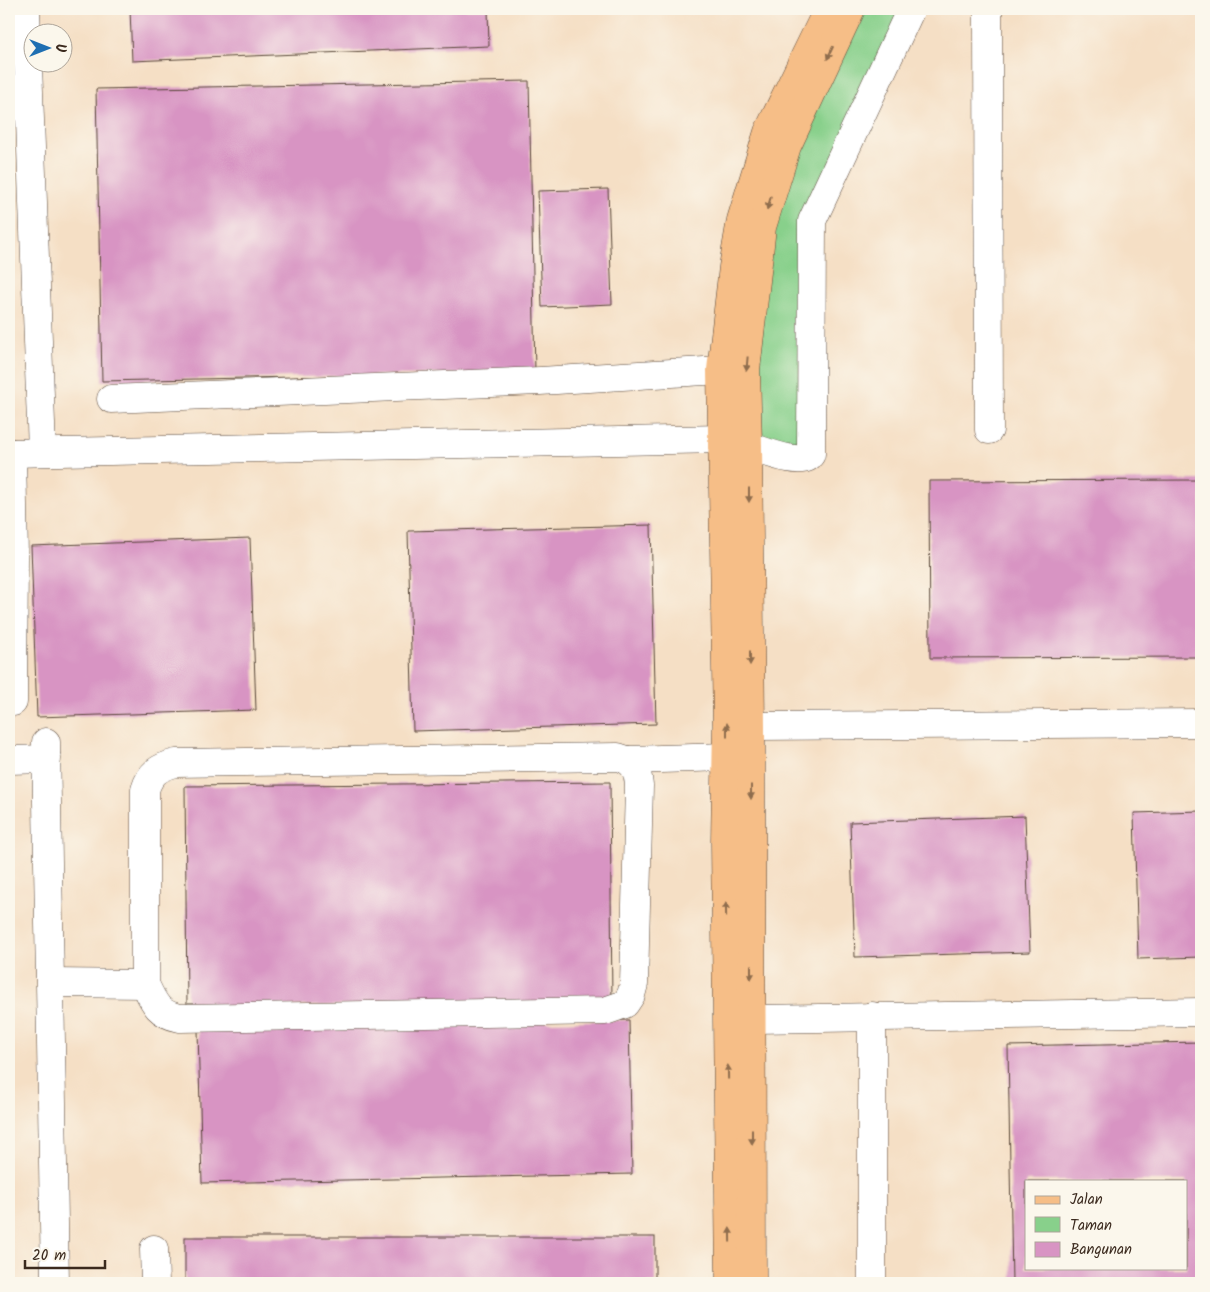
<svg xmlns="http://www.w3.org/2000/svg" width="1210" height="1292" font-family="Kalam,sans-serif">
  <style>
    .green { fill: #88d08b; stroke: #627d54 }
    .building { fill: #d894c3; fill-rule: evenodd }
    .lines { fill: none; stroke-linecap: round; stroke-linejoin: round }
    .minor-casing { stroke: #574537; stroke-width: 29 }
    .major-casing { stroke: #574537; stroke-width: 29 }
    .minor { stroke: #fff; stroke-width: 28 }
    .major { stroke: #f6be87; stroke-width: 28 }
    .oneway { fill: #8f6d4d }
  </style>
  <rect width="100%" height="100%" fill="#fbf7ec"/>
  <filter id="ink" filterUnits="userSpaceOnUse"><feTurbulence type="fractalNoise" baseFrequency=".02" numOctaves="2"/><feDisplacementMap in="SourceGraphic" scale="10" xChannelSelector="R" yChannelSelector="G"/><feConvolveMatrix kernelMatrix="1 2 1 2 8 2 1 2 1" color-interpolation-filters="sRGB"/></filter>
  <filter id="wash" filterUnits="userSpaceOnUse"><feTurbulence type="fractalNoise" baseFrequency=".0096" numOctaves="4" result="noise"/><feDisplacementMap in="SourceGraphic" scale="20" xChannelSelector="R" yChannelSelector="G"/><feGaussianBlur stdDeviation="1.12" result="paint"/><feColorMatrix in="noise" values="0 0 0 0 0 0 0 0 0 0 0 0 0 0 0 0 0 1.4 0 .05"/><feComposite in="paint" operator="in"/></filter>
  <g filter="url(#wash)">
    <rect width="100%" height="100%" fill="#f5dfc5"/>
    <path class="green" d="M856 9H908L804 220 798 444H766L752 402 763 238Z"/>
    <g id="blocks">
      <g class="building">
        <path d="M130 9H488L489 46 132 61Z"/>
        <path d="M529 81 535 372 102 381 96 89Z"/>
        <path d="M608 189 612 304 542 307 538 191Z"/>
        <path d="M1201 480V657L930 658 929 481Z"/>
        <path d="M651 525 656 724 413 731 408 531Z"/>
        <path d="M250 538 256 710 37 717 31 546Z"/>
        <path d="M610 782 612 1003 187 1007 185 786Z"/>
        <path d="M1201 811V957L1138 959 1134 813Z"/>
        <path d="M1025 816 1030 952 855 957 850 822Z"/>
        <path d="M629 1020 632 1174 202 1183 198 1030Z"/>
        <path d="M1201 1042V1283H1012L1008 1046ZM1026 1181H1186V1268H1026Z"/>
        <rect x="185" y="1237" width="470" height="46"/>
      </g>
    </g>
  </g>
  <g filter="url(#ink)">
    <use href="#blocks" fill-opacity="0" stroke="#574537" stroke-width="1"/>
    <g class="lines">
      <g class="minor-casing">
        <g id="minor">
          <path d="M26 9 42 451"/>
          <path d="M988 9 989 430"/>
          <path d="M111 399 540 381 721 370"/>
          <path d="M748 446C762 450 803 468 811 454L812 221 911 9"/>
          <path d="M9 453 723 439"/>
          <path d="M12 453 14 556 13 702"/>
          <path d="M751 726 1201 723"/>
          <path d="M46 742 55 1283"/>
          <path d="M618 757C634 761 638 770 639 786L634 984 631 995 625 1004 605 1011 180 1018C158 1014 154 1003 145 984V790C150 773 159 767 176 763Z"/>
          <path d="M9 760 47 759"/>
          <path d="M628 760 726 757"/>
          <path d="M51 983 145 984"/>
          <path d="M872 1016V1283"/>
          <path d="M752 1019 1201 1012"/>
          <path d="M154 1249 155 1283"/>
        </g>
      </g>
      <g class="major-casing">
        <g id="major">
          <path d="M730 1283 725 842 727 726 721 370 733 267 741 220 752 184 768 132 828 9"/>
          <path d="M752 1283 751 726 748 446 746 370 762 227 787 146 851 9"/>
        </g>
      </g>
      <use href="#minor" class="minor"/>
      <use href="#major" class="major"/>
    </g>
    <defs><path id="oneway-solid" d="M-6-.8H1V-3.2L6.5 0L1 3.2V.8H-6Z" transform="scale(1.25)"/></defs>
    <g class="oneway">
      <use href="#oneway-solid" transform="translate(830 53) rotate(115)"/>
      <use href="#oneway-solid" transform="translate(769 203) rotate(107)"/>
      <use href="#oneway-solid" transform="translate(747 364) rotate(95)"/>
      <use href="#oneway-solid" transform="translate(749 495) rotate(90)"/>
      <use href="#oneway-solid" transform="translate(750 658) rotate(90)"/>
      <use href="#oneway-solid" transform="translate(727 730) rotate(-90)"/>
      <use href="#oneway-solid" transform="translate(751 792) rotate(90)"/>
      <use href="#oneway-solid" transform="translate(726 910) rotate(-91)"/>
      <use href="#oneway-solid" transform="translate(751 972) rotate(90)"/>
      <use href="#oneway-solid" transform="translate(728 1072) rotate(-91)"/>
      <use href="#oneway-solid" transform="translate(752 1137) rotate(90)"/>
      <use href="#oneway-solid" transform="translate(730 1235) rotate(-91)"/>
    </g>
  </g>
  <rect width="1210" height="1292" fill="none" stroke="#fbf7ec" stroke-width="30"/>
  <rect x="1025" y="1180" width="162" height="90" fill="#fbf7ec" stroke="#aea59a"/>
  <rect x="1035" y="1196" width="25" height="8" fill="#f6be87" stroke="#aea59a"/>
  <text x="1070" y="1204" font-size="15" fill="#3b2a1e">Jalan</text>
  <rect x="1035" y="1217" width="25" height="15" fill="#88d08b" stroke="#aea59a"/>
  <text x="1070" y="1230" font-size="15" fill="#3b2a1e">Taman</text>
  <rect x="1035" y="1242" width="25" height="15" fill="#d894c3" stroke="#aea59a"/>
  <text x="1070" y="1254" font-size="15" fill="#3b2a1e">Bangunan</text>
  <g transform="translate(48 48) rotate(90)"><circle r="24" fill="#fbf7ec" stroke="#aea59a"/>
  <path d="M0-4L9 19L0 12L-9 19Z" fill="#1f6fb2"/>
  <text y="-8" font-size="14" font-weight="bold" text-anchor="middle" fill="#3b2a1e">U</text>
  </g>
  <path d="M25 1260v8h80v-8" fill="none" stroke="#3b2a1e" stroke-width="2.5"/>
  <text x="32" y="1260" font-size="15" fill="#3b2a1e" stroke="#fbf7ec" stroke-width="4" paint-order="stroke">20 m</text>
</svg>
